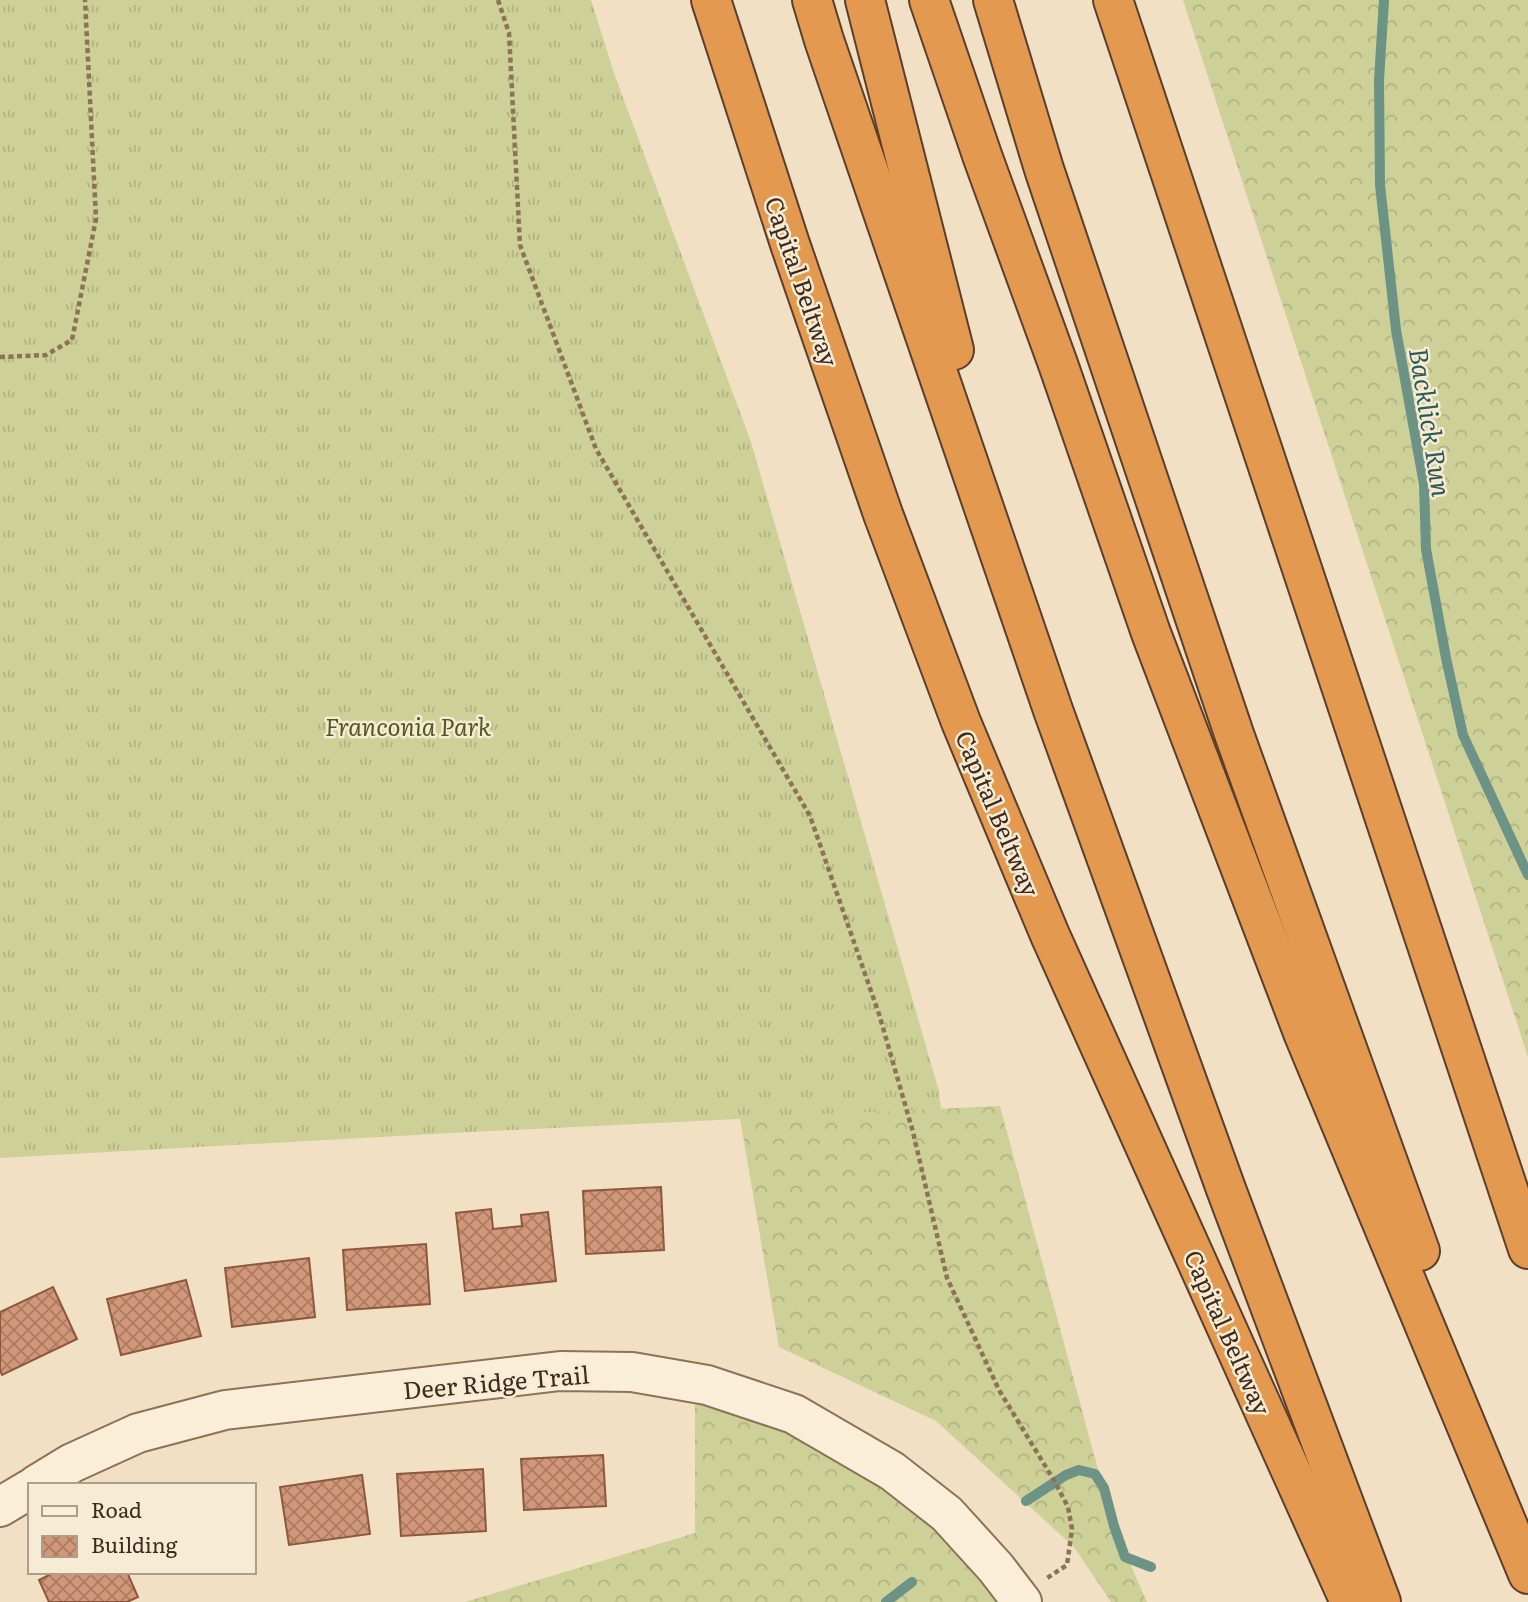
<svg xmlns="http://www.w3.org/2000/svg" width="1528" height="1602" font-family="Literata,serif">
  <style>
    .grass { fill: url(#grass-tufts) }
    .forest { fill: url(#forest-crowns) }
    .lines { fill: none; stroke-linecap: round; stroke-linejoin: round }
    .stream { stroke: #6c9386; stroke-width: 10 }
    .building { fill: url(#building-cross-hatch); stroke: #8d583e; stroke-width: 2 }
    .minor-casing { stroke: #8d7159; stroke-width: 42 }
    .highway-casing { stroke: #5a3f2e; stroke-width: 42 }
    .path { stroke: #8d7159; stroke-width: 4.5; stroke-dasharray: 5 3.5; stroke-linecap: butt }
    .minor { stroke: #fbeed8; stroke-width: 38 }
    .highway { stroke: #e49951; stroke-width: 38 }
    .labels { text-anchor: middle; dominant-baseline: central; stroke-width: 5; stroke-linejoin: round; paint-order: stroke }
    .street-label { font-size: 24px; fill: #3c2a1e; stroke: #f7ebd4 }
    .park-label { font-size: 24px; font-style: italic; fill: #4f5923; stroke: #f7ebd4 }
    .water-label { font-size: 26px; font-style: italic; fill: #2c5c56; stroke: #f7ebd4 }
  </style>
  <defs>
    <pattern id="grass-tufts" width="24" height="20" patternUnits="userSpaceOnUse" patternTransform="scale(1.75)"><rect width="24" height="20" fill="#cdd097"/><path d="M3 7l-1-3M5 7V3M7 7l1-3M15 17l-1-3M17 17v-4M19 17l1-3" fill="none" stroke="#b1b382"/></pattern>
    <pattern id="forest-crowns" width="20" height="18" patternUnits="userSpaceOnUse" patternTransform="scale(1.75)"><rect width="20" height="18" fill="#cdd097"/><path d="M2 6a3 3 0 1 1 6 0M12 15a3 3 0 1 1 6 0" fill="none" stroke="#b1b382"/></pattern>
    <pattern id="building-cross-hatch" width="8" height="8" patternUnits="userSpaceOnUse" patternTransform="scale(1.75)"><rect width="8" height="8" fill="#d19778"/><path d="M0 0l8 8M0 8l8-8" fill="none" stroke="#ab7b62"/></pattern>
  </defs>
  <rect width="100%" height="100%" fill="#f1e0c4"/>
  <path class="grass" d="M0 0H591L615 76 751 442 939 1091 941 1109 470 1132 0 1158Z"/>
  <g class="forest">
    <path d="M1183 0H1528V1057Z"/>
    <path d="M1000 1106 1113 1525 1147 1602H1111L1074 1547 936 1421 779 1347 740 1118Z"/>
    <path d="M695 1403 818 1440 921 1499 1020 1602H465L695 1533Z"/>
  </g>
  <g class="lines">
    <g class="stream">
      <path d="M1384 0 1379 80 1380 185 1396 330 1424 484 1426 549 1446 658 1463 735 1528 875"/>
      <path d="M1026 1501 1066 1475 1079 1470 1095 1474 1104 1488 1114 1526 1125 1557 1151 1567"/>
      <path d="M886 1602 912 1582"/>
    </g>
  </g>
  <g class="building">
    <path d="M661 1187 664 1250 586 1254 583 1191Z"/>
    <path d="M491 1209 493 1229 522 1226 521 1215 548 1212 556 1281 465 1291 456 1213Z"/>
    <path d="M426 1244 430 1304 347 1310 343 1250Z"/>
    <path d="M309 1258 315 1317 232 1327 225 1268Z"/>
    <path d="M186 1280 201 1336 121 1355 107 1299Z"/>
    <path d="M53 1287 77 1339 2 1375 0 1370V1312Z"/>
    <path d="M603 1455 606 1506 524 1510 521 1459Z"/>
    <path d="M483 1469 486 1531 401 1536 397 1474Z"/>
    <path d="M362 1475 370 1534 289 1545 280 1487Z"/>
    <path d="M55 1572H127L138 1597 127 1602H49L39 1580Z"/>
  </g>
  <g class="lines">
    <g class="minor-casing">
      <g id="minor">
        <path d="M36 1485 72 1463 138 1433 225 1410 560 1371 632 1372 707 1385 794 1414 892 1471 947 1514 996 1568 1022 1602"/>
        <path d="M0 1507 30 1489"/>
      </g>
    </g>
    <g class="highway-casing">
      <g id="highway">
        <path d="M711 0 790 244 883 514 961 722 1050 935 1350 1602"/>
        <path d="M812 0 824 40 1053 710 1226 1189 1381 1602"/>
        <path d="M865 0 954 350"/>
        <path d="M929 0 983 158 1058 364 1151 633 1304 1035 1528 1574"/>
        <path d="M993 0 1044 169 1234 734 1420 1251"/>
        <path d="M1113 0 1528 1249"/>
      </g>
    </g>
    <g class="path">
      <path d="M498 0 509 33 520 245 596 449 810 816 879 1014 913 1132 947 1278 999 1390 1055 1482 1068 1507 1072 1529 1067 1565 1047 1578"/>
      <path d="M0 357 46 355 72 340 96 219 85 0"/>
    </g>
    <use href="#minor" class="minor"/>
    <use href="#highway" class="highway"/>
  </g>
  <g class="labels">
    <g class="street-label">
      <text transform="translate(803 281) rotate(71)">Capital Beltway</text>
      <text transform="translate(999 813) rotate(67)">Capital Beltway</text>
      <text transform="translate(1229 1332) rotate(66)">Capital Beltway</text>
      <text transform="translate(496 1381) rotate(-5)">Deer Ridge Trail</text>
    </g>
    <g class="park-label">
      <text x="408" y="725">Franconia Park</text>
    </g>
    <g class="water-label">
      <text transform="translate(1432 422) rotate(81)">Backlick Run</text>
    </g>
  </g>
  <rect x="28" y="1483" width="228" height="91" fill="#f7ebd4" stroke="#ac9e8b" stroke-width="2"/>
  <rect x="42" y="1506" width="35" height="10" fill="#fbeed8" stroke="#ac9e8b" stroke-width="2"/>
  <text x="91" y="1518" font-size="21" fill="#3c2a1e">Road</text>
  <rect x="42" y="1536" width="35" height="21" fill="url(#building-cross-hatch)" stroke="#ac9e8b" stroke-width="2"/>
  <text x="91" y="1553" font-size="21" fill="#3c2a1e">Building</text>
</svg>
